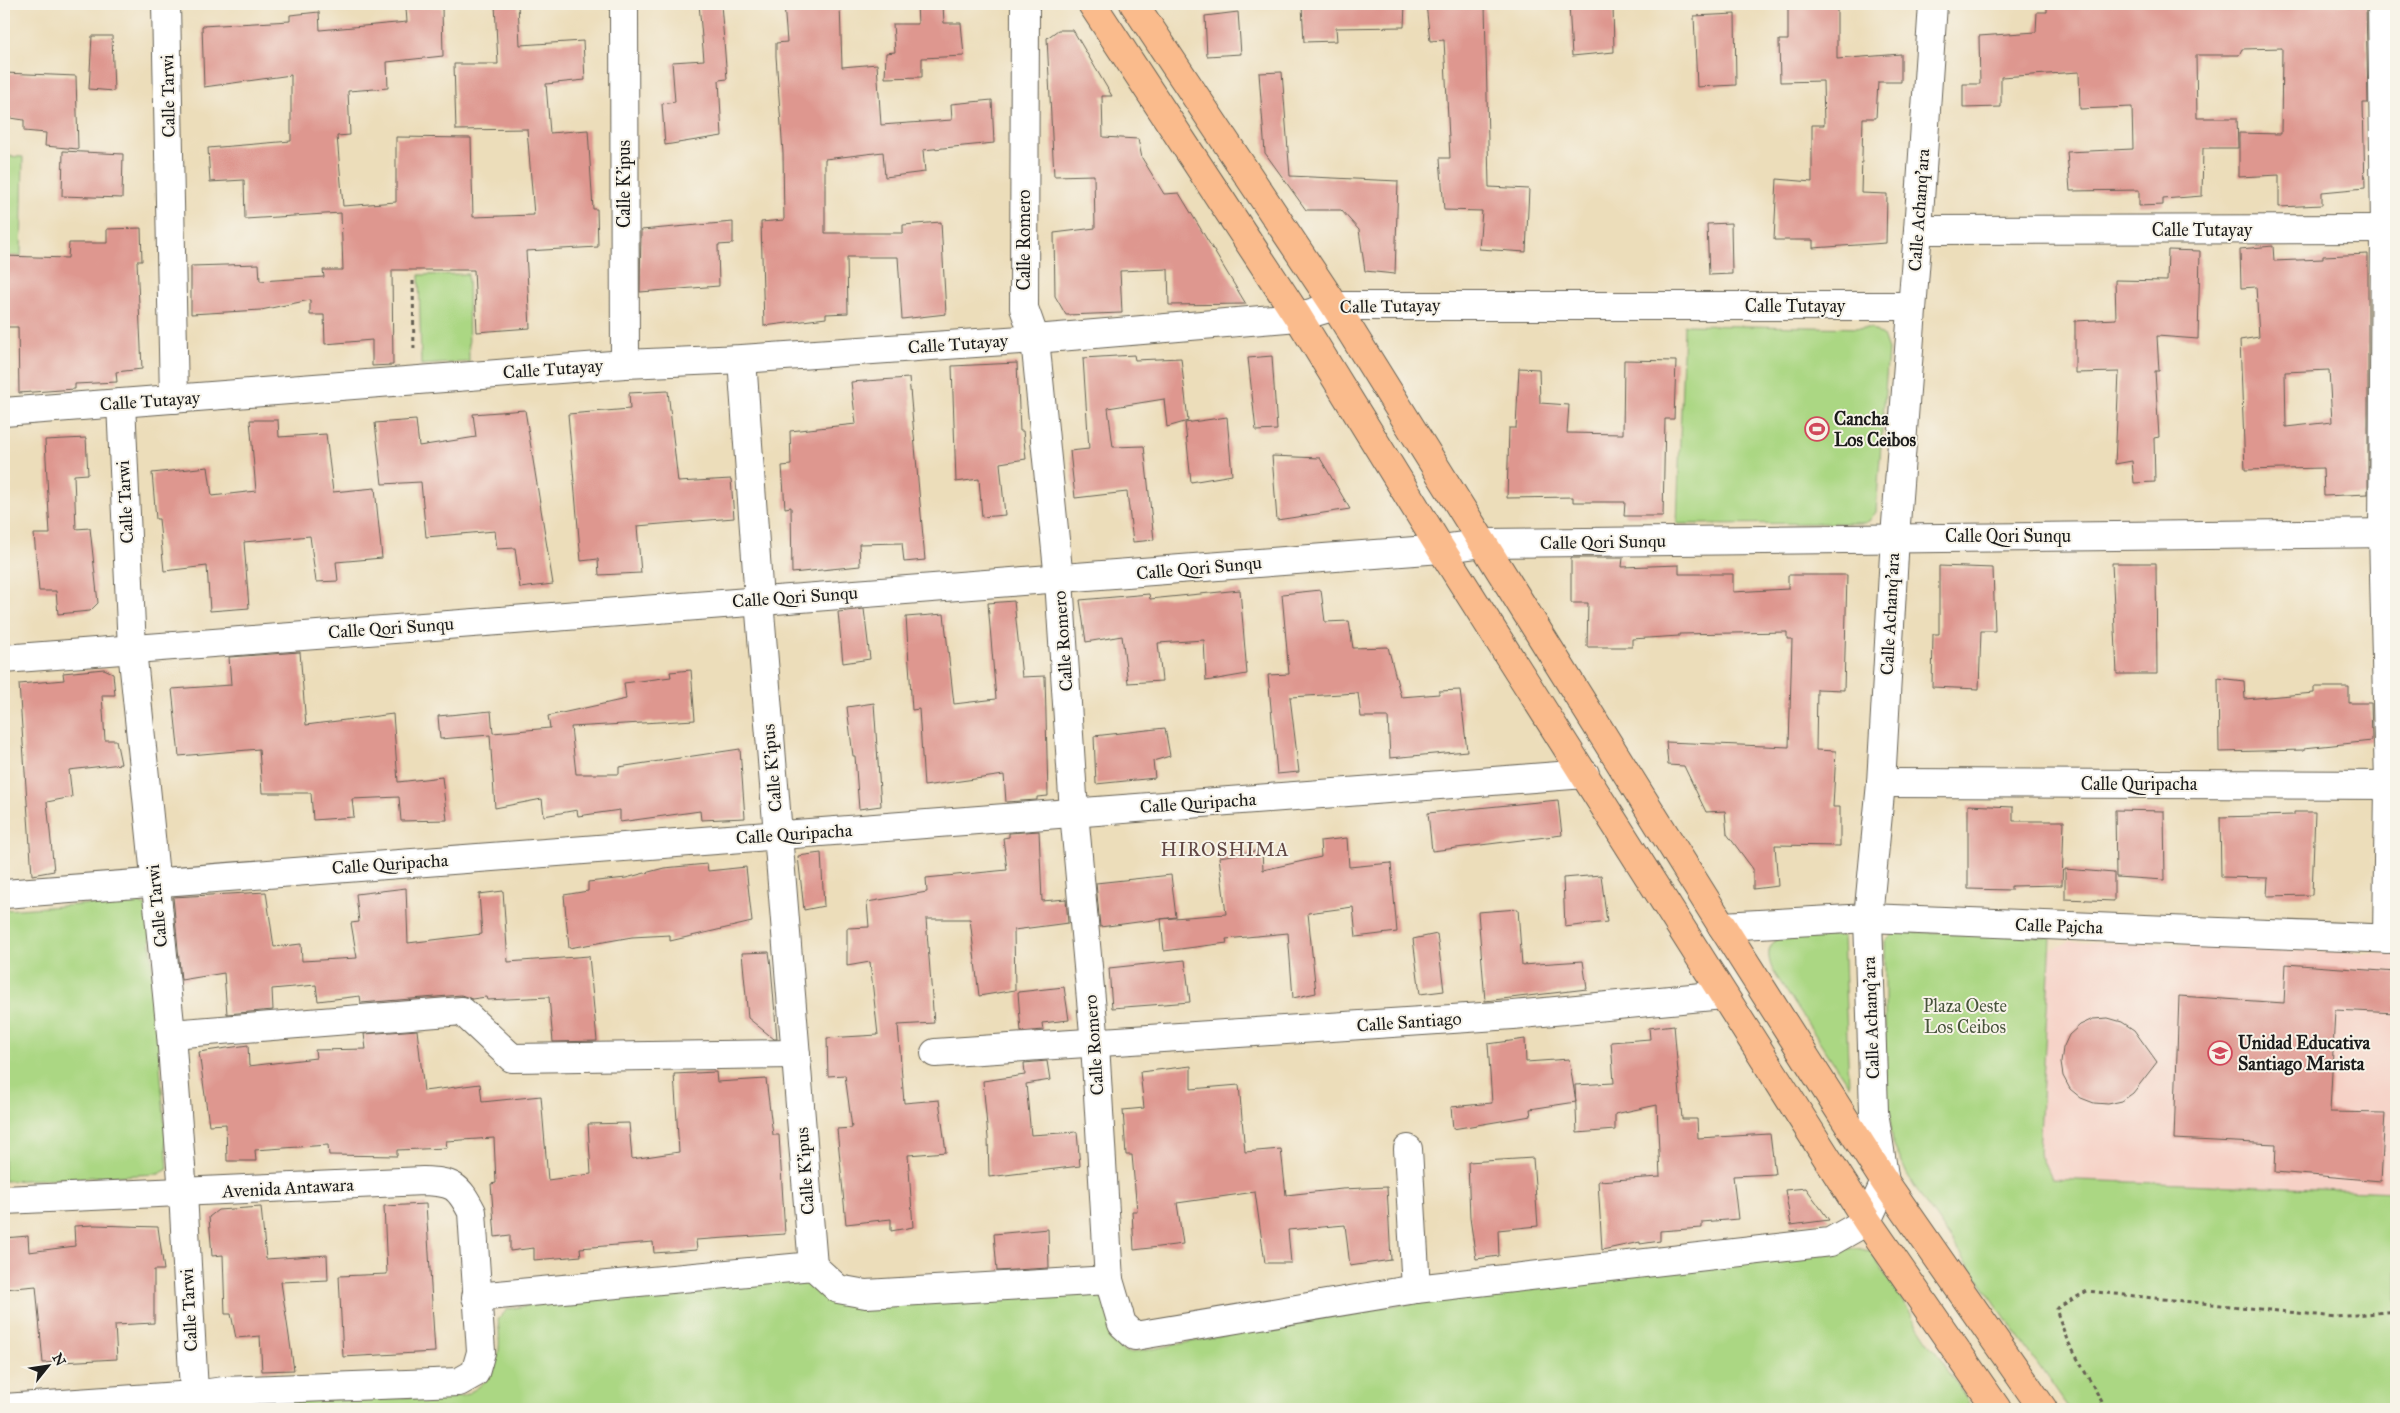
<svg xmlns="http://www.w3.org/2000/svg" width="2400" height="1413" font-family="'IM FELL Great Primer',serif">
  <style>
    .built { fill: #f6d1c6 }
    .green { fill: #abd783; stroke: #647a50 }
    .building { fill: #de978f; fill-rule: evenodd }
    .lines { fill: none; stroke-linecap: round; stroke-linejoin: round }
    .minor-casing { stroke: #656053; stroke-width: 30 }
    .major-casing { stroke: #656053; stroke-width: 30 }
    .path { stroke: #656053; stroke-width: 3; stroke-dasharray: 4 4; stroke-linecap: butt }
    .minor { stroke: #fff; stroke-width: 28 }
    .major { stroke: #fabb8c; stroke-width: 28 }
    .labels { text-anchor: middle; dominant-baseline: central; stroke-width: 4; stroke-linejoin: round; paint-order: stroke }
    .street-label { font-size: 18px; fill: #1c1c1c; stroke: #f7f3e8 }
    .poi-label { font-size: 18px; font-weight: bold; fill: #1c1c1c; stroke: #f7f3e8; text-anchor: start }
    .park-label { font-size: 18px; fill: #47543b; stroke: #f7f3e8 }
    .neighbourhood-label { font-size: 19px; letter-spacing: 1px; fill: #604744; stroke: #f7f3e8 }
  </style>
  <rect width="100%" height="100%" fill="#f7f3e8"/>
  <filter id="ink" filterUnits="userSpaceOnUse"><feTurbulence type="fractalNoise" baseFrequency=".02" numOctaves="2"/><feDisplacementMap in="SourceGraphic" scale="10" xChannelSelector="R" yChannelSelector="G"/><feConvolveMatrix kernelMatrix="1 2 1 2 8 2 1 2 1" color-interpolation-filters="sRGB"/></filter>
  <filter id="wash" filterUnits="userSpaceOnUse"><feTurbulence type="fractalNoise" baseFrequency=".0096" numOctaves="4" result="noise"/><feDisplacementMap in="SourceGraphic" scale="20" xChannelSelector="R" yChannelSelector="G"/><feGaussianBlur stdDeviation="1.12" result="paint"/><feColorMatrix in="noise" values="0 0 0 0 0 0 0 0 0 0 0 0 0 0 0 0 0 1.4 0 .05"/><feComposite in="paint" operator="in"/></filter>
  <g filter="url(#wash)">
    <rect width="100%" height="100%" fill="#ecddba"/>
    <path class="built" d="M2071 941 2396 954V1192L2051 1179 2039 1153 2050 950Z"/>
    <g class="green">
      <path d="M4 156 23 157 21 256H4Z"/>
      <path d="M468 274 469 362 421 365 419 275Z"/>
      <path d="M1684 325 1871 328 1883 336 1888 350 1876 512 1869 521 1864 523 1677 524Z"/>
      <path d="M135 901 148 907 168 1169 159 1174 4 1181V910Z"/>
      <path d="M1799 930 1843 936 1849 1086 1773 971C1761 944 1776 937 1799 930Z"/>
      <path d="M1895 931 2051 937 2039 1153 2051 1179 2396 1192V1409H2069L1924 1201 1907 1174 1893 1143 1885 1082V941Z"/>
      <path d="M1856 1248 1870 1251 1973 1409H216L230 1400 462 1396C499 1380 502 1356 498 1319L508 1309 530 1305 794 1279 804 1281 831 1302 848 1303 1098 1291C1102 1295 1107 1299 1108 1304 1114 1321 1108 1350 1130 1353L1376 1308 1598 1278Z"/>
    </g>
    <g id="blocks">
      <g class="building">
        <path d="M495 4H518L520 45 583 41 585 80 546 84 550 133 588 130 593 209H597L598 247 526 251 530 328 477 332 474 270H392L393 365 372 366V340L325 344 324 315H310V300L261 310 191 314V266L259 264 260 281 324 277 323 270H343L341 213 245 219 244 180 210 182 208 148 291 141V75L204 87 202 26 290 21V15L319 12 320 30 407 22 406 8 442 7 443 56 387 62 388 88 348 91 350 135 337 136 343 206 396 202V137L471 138 473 217 534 215 527 129 456 130 454 64H498Z"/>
        <path d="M699 4H721L727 79 719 80 722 136 665 145 662 104 675 102 672 62 704 60Z"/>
        <path d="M784 4H840L842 67 877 64 881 125 952 120 951 104 992 100 994 143 923 150 925 172 885 177 883 152 825 159V233H903V225L941 222 946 314 902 319 898 257H847L848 313 826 314V318L764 326 761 222 784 220 783 153 776 56V43L787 42Z"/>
        <path d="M917 4H943L944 23H961L964 56 922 58V77L885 78 886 53 895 52 893 24H918Z"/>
        <path d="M1333 4H1405L1404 27 1336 28 1337 41 1304 42 1302 6Z"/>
        <path d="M1426 4H1485L1489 187 1529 189 1526 252 1479 249 1482 211 1444 210 1440 158H1450L1444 40 1430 41Z"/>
        <path d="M1569 4H1613L1614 52 1572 56Z"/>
        <path d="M1788 4H1837V59L1901 54V82H1878L1876 118H1863L1861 193 1887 194 1886 243 1813 248V240H1774L1777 179 1812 182V125H1824L1823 81 1780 82 1779 40H1788Z"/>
        <path d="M2047 4H2366L2368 103H2363L2365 188 2322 192V205L2279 207V175L2239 177V133L2281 134 2282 48 2242 49 2239 55H2196L2197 118H2237L2238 148H2203L2202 196 2163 199V205L2139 206V190L2070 191 2067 152 2133 149 2132 107 2080 109 2079 72 2001 77V107L1963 108V84H1980L1979 36 2036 32 2037 12H2047Z"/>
        <path d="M1238 12 1241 54 1207 56 1205 16Z"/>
        <path d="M1735 14 1736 85 1697 87 1694 16Z"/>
        <path d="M1058 30H1073L1112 96H1102L1103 137 1138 139 1142 158 1164 194 1179 193 1246 304 1169 305 1168 269 1120 271 1122 313 1066 315 1055 296 1054 233 1095 228 1094 175 1054 176 1047 38Z"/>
        <path d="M92 36H112L114 91 89 89Z"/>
        <path d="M1282 72 1290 176 1398 181 1395 274 1365 271 1359 230 1341 210H1306L1265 153 1259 73Z"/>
        <path d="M4 73 76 76 78 149 45 146 46 133 24 131V120L4 117Z"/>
        <path d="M63 151 123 154 122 198 62 196Z"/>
        <path d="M733 222V244L718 245 719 286 640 292 641 230Z"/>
        <path d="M1731 223 1732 274 1709 275 1707 224Z"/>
        <path d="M141 228 142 261H137L142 369 116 372 117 382 75 384V389L19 393 18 327H4V256L68 258 69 243H107V229Z"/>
        <path d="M2273 246 2274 261 2323 259V256L2368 254V494L2324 496 2323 468 2245 470 2240 340 2259 337 2256 287 2241 288 2240 249ZM2329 370 2332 422 2286 427 2285 372Z"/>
        <path d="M2168 250 2200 251 2198 339 2157 336 2159 371H2155L2159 437 2154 438 2155 482 2134 483 2132 461 2115 464 2119 372 2075 373V321L2116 319 2115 280 2167 281Z"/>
        <path d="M1134 355 1135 360 1181 358 1188 421 1167 427 1164 399 1108 408 1113 447 1144 446 1154 540 1133 542 1127 492 1075 498 1070 451 1089 449 1083 358Z"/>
        <path d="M1272 356 1277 430 1256 431 1248 358Z"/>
        <path d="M1624 360 1676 361 1674 419H1665L1663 516H1624L1625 502H1573V497L1507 498 1509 428H1516L1519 368 1539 369 1540 403 1569 405 1567 433 1623 434Z"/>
        <path d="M1017 363 1020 431H1023L1026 459 1000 463 1005 515 982 517 979 479 956 482 952 366Z"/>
        <path d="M909 378 925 560 904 562 902 543 859 544 860 566 792 573 791 507 785 508 782 466 791 465 790 431 856 424 851 382Z"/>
        <path d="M668 391 678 482 731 479 734 518 637 526 641 573 599 575 598 559 581 561 568 414 630 409 629 393Z"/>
        <path d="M525 410 553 584 520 588 515 548 497 549 495 531 426 537 421 482 382 484 375 423 416 420 419 446 476 437 473 414Z"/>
        <path d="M1227 417 1232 475 1191 482 1185 423Z"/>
        <path d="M250 420H278L279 437 326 434 333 492 375 488 382 558 336 562 338 581 316 582 310 536 244 542 249 608 210 611 207 566 164 571 159 519H156L152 473 208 467 212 496 256 491Z"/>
        <path d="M86 438 88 474 74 475 76 529 90 528 98 603 90 611 58 614 56 591H39L34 534H50L45 440Z"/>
        <path d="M1272 456 1320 458 1350 509 1277 520Z"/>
        <path d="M1571 558H1623L1622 567 1679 565V574H1733V592L1788 589V575H1847L1844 690 1817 689 1816 750 1836 751 1833 807H1840V846L1775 845 1778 886 1753 889V869L1727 834 1725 811 1706 812 1684 766 1668 765 1666 742 1789 747 1792 639H1787V632L1679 634V636L1632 639V647H1587L1588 603H1571Z"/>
        <path d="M2112 563H2156L2157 674H2117Z"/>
        <path d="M1939 566 1993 568 1995 631H1981L1979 689 1932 687 1933 634H1939Z"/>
        <path d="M1240 590 1247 674 1206 681 1204 640 1158 643 1162 681 1128 683 1122 636 1086 642 1080 600 1149 594 1150 599Z"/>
        <path d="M1321 590 1325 622 1349 621 1353 648 1388 647 1401 697 1439 694V691L1460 690 1467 751 1390 758 1388 717H1361L1358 693 1290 697 1299 772 1277 774 1268 675 1289 674 1282 594Z"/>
        <path d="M1014 601 1022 677 1045 676 1048 796 1037 797V800L1006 802 1004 775 924 786 919 709 912 710 906 617 944 614 954 704 996 699 988 603Z"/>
        <path d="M864 609 870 659 843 663 838 612Z"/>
        <path d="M300 652 306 725 393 714 398 782 442 777 447 820 401 821 399 797 352 799 354 817 313 820 311 793H262L259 749 179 756 172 689 231 685 229 657Z"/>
        <path d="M104 669 113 673 115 695H102L105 740H116L121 764 69 770 72 797 47 802 54 871 32 875 19 684 64 680 63 673Z"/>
        <path d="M691 670 695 720 571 727 576 774H619V767L740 749 745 818 701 820 700 811 620 822V810L578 816 577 810 544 816 542 799 495 808 490 735 440 739 438 716 491 711 493 733 550 728 548 716 626 699 624 683 671 677 670 672Z"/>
        <path d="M2218 678 2244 681 2245 699 2314 693V687H2349V703H2371L2372 741 2304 748V750L2219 752Z"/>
        <path d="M874 703 881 806 859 809 855 756H853L847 707Z"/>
        <path d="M1165 728 1170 756 1153 761 1155 778 1096 784 1094 736Z"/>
        <path d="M1558 800 1562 835 1432 851 1428 813Z"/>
        <path d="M1968 805 2013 807V821H2064L2062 885 2011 886V890L1968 889Z"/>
        <path d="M2115 810 2164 811 2165 880 2116 877Z"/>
        <path d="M2294 812H2315L2312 895 2267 896 2268 878 2221 877 2220 817 2294 815Z"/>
        <path d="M1039 831 1042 901 1066 899 1068 923 1014 930 1015 990 979 996 970 919H926L934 1023 898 1025 904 1103 939 1100 946 1152 908 1155 913 1227 891 1231V1219L846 1224 837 1129 852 1128 845 1075 828 1076 827 1038 878 1035 870 962 847 966V928L869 927 867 902 927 892 926 878 1007 870 1003 838 1009 837V833Z"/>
        <path d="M1347 838 1349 867 1391 863 1397 932 1356 937 1353 907 1308 913 1316 993 1293 998 1288 933 1226 939 1227 943 1164 951 1161 919 1226 914 1219 857 1262 850 1263 870 1321 857 1320 841Z"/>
        <path d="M821 853 824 906 804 910 798 856Z"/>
        <path d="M707 864 708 871 746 867 752 922 670 941V935L632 937 569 948 564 895 588 891V882L626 878 664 868Z"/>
        <path d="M2065 869 2114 873V901L2065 899Z"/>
        <path d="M1171 875 1176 917 1100 927 1096 883Z"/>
        <path d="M1601 875 1607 922 1565 927 1563 878Z"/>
        <path d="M406 888 408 943 482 934 479 894 503 891 508 962 589 956 597 1041 553 1042 549 997 487 1000 486 997 472 999 461 995 361 1003 360 996 318 1001 316 985 272 989 273 1010 227 1014 224 973 181 980 173 897 266 892 274 947 301 944 302 961 357 958 351 923 359 922 356 894Z"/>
        <path d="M1518 909 1522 965 1583 961 1587 989 1485 1001 1478 912Z"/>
        <path d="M1437 934 1444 991 1420 994 1413 939Z"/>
        <path d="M769 952 771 966 777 1039H774L748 1018 742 953Z"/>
        <path d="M1185 960 1190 1002 1112 1008 1109 968Z"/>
        <path d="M2286 964 2396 972V1013L2335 1010 2330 1112 2385 1113 2381 1181 2275 1172 2276 1144 2174 1139 2179 996 2284 1003Z"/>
        <path d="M1064 987 1069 1020 1042 1023 1043 1030 1021 1032 1018 992Z"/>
        <path d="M2108 1018 2122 1022 2134 1030 2157 1062 2133 1093 2122 1101 2108 1104 2094 1103 2081 1098 2070 1089 2063 1076 2061 1063 2063 1048 2069 1035 2080 1025 2093 1019Z"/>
        <path d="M1674 1025 1682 1119H1697L1698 1138 1770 1134 1775 1174 1733 1176 1738 1219 1702 1222V1228L1660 1231V1241L1640 1244V1242L1602 1250 1598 1181 1660 1177 1657 1105 1615 1114V1130L1577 1133 1575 1085 1614 1083 1611 1042 1650 1039 1649 1028Z"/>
        <path d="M417 1030 424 1091 480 1084 482 1102 541 1096 548 1180 591 1174 588 1124 629 1123 632 1159 679 1152 674 1074 716 1072 717 1082 766 1079 773 1135H779L785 1234 696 1240 697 1250 654 1253 653 1242 580 1248 581 1256 534 1260V1248L510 1251V1235L495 1237 491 1184 496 1183 494 1138 446 1141 447 1148 397 1150V1156L329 1155 328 1145 255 1150 256 1161H227L226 1124 209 1125 199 1052 248 1045 249 1066 316 1058 315 1050 366 1049 364 1034Z"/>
        <path d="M1525 1039 1526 1062 1569 1059 1576 1102 1530 1109 1531 1116 1453 1129 1451 1107 1492 1103 1488 1044Z"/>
        <path d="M1047 1061 1050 1080 1026 1084 1031 1135 1077 1132 1080 1166 989 1177 988 1138 983 1081 1025 1075 1024 1063Z"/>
        <path d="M1191 1066V1089L1239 1085 1245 1152 1281 1149 1286 1195 1342 1189 1387 1187 1391 1260 1350 1266 1345 1225 1288 1230 1291 1263H1265L1255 1192 1177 1203 1183 1244 1134 1250 1132 1211H1137L1132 1155H1126L1123 1110 1144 1108 1140 1072Z"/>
        <path d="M1533 1158 1538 1226 1498 1230 1499 1256 1476 1259 1470 1218 1468 1162Z"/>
        <path d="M1806 1188 1829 1220 1791 1225 1785 1190Z"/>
        <path d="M426 1204 435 1352 343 1357 339 1276 387 1274 384 1206Z"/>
        <path d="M261 1207 266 1259 327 1255 328 1280 281 1282 294 1370 262 1371 260 1336 236 1338 231 1314H225L223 1255 212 1256 209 1217 218 1210Z"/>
        <path d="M95 1225 158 1227 164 1270H154V1323L115 1325 117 1359 43 1363 36 1286 4 1289V1238L28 1236 29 1252 75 1246 74 1226Z"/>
        <path d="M1048 1229 1049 1268 997 1271 994 1234Z"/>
      </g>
    </g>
  </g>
  <g filter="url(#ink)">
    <use href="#blocks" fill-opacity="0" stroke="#656053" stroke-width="1"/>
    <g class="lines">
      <g class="minor-casing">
        <g id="minor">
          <path d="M166 4 174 399"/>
          <path d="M624 4 625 364"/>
          <path d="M1025 4 1024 308 1035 339 1059 580 1074 812 1095 1044 1109 1280"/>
          <path d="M2382 4 2385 229 2383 534 2389 784 2387 939"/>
          <path d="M1918 230 2396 229"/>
          <path d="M742 359 759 600 813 1266"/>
          <path d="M121 403 132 649 171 1034 183 1193 195 1409"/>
          <path d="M4 412 625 364 742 359 1035 339 1298 317 1335 306H1911"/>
          <path d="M4 659 1441 549 1484 543 2396 533"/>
          <path d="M1881 783 2396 785"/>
          <path d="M4 894 1585 774"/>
          <path d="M1722 926 1868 918 2396 939"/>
          <path d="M171 1034 462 1011 512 1058 796 1054"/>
          <path d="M935 1053 1513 1015 1723 995"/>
          <path d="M1408 1149 1416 1289"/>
          <path d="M4 1200 423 1181C453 1182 458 1185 472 1212L481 1352 475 1373 459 1382 224 1391 194 1395 4 1408"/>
          <path d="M476 1297 813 1266 838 1289 866 1294 1109 1280 1122 1324 1135 1336 1416 1289 1830 1242 1867 1221 1885 1182 1874 1112 1868 918 1881 783 1895 537 1918 230 1933 4"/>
        </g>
      </g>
      <g class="major-casing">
        <g id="major">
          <path d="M1092 4 1298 317 1441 549 1867 1221 1997 1409"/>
          <path d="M1134 4 1335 306 1722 926 1885 1182 2043 1409"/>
        </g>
      </g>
      <g class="path">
        <path d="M413 281 414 353"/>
        <path d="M2106 1409 2067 1340 2056 1309 2087 1291 2336 1317 2396 1311"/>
      </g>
      <use href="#minor" class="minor"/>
      <use href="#major" class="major"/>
    </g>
  </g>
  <defs>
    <g id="stadium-ring" transform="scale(1.25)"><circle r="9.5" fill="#f7f3e8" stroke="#d1495b" stroke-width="1.5"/><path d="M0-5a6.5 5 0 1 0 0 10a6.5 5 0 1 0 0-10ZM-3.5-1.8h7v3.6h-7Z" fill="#d1495b"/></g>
    <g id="school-ring" transform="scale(1.25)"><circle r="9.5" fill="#f7f3e8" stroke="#d1495b" stroke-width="1.5"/><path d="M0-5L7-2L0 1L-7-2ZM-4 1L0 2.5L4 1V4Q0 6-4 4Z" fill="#d1495b"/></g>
  </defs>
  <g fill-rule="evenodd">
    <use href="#stadium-ring" x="1817" y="429"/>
    <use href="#school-ring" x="2220" y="1053"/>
  </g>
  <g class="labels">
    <g class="street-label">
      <text transform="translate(168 96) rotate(-91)">Calle Tarwi</text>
      <text transform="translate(624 184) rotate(-90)">Calle K'ipus</text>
      <text transform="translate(1919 210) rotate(-86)">Calle Achanq'ara</text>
      <text x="2202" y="230">Calle Tutayay</text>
      <text transform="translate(1024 240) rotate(-90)">Calle Romero</text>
      <text transform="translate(1390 306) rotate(-1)">Calle Tutayay</text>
      <text x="1795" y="306">Calle Tutayay</text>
      <text transform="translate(958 344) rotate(-4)">Calle Tutayay</text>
      <text transform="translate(553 369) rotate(-4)">Calle Tutayay</text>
      <text transform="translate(150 401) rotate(-4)">Calle Tutayay</text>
      <text transform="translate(125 502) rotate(-93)">Calle Tarwi</text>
      <text x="2008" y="536">Calle Qori Sunqu</text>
      <text transform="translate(1603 542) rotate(-1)">Calle Qori Sunqu</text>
      <text transform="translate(1199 568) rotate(-5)">Calle Qori Sunqu</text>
      <text transform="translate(795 597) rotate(-4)">Calle Qori Sunqu</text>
      <text transform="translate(1890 614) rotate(-87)">Calle Achanq'ara</text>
      <text transform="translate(391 628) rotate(-4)">Calle Qori Sunqu</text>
      <text transform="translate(1063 641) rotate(-94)">Calle Romero</text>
      <text transform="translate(772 768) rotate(-95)">Calle K'ipus</text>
      <text x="2139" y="784">Calle Quripacha</text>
      <text transform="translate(1198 803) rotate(-4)">Calle Quripacha</text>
      <text transform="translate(794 834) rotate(-4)">Calle Quripacha</text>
      <text transform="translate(390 864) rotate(-4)">Calle Quripacha</text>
      <text transform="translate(157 906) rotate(-96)">Calle Tarwi</text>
      <text transform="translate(2059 926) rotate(2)">Calle Pajcha</text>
      <text transform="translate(1871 1018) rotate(-92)">Calle Achanq'ara</text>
      <text transform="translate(1409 1022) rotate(-4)">Calle Santiago</text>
      <text transform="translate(1094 1045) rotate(-94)">Calle Romero</text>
      <text transform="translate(805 1171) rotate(-94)">Calle K'ipus</text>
      <text transform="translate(288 1188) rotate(-3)">Avenida Antawara</text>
      <text transform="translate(189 1310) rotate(-93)">Calle Tarwi</text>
    </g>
    <g class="poi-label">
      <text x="1834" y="419">Cancha<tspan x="1834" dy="21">Los Ceibos</tspan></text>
      <text x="2238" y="1043">Unidad Educativa<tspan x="2238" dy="21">Santiago Marista</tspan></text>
    </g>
    <g class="park-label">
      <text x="1965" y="1006">Plaza Oeste<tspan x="1965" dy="21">Los Ceibos</tspan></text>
    </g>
    <g class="neighbourhood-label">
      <text x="1225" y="849">HIROSHIMA</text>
    </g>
  </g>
  <rect width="2400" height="1413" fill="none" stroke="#f7f3e8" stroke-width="20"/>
  <g transform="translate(48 1366) rotate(60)" stroke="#f7f3e8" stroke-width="4" paint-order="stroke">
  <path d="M0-4L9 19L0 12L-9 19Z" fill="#1c1c1c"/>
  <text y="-8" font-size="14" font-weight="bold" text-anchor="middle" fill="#1c1c1c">N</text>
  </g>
</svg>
